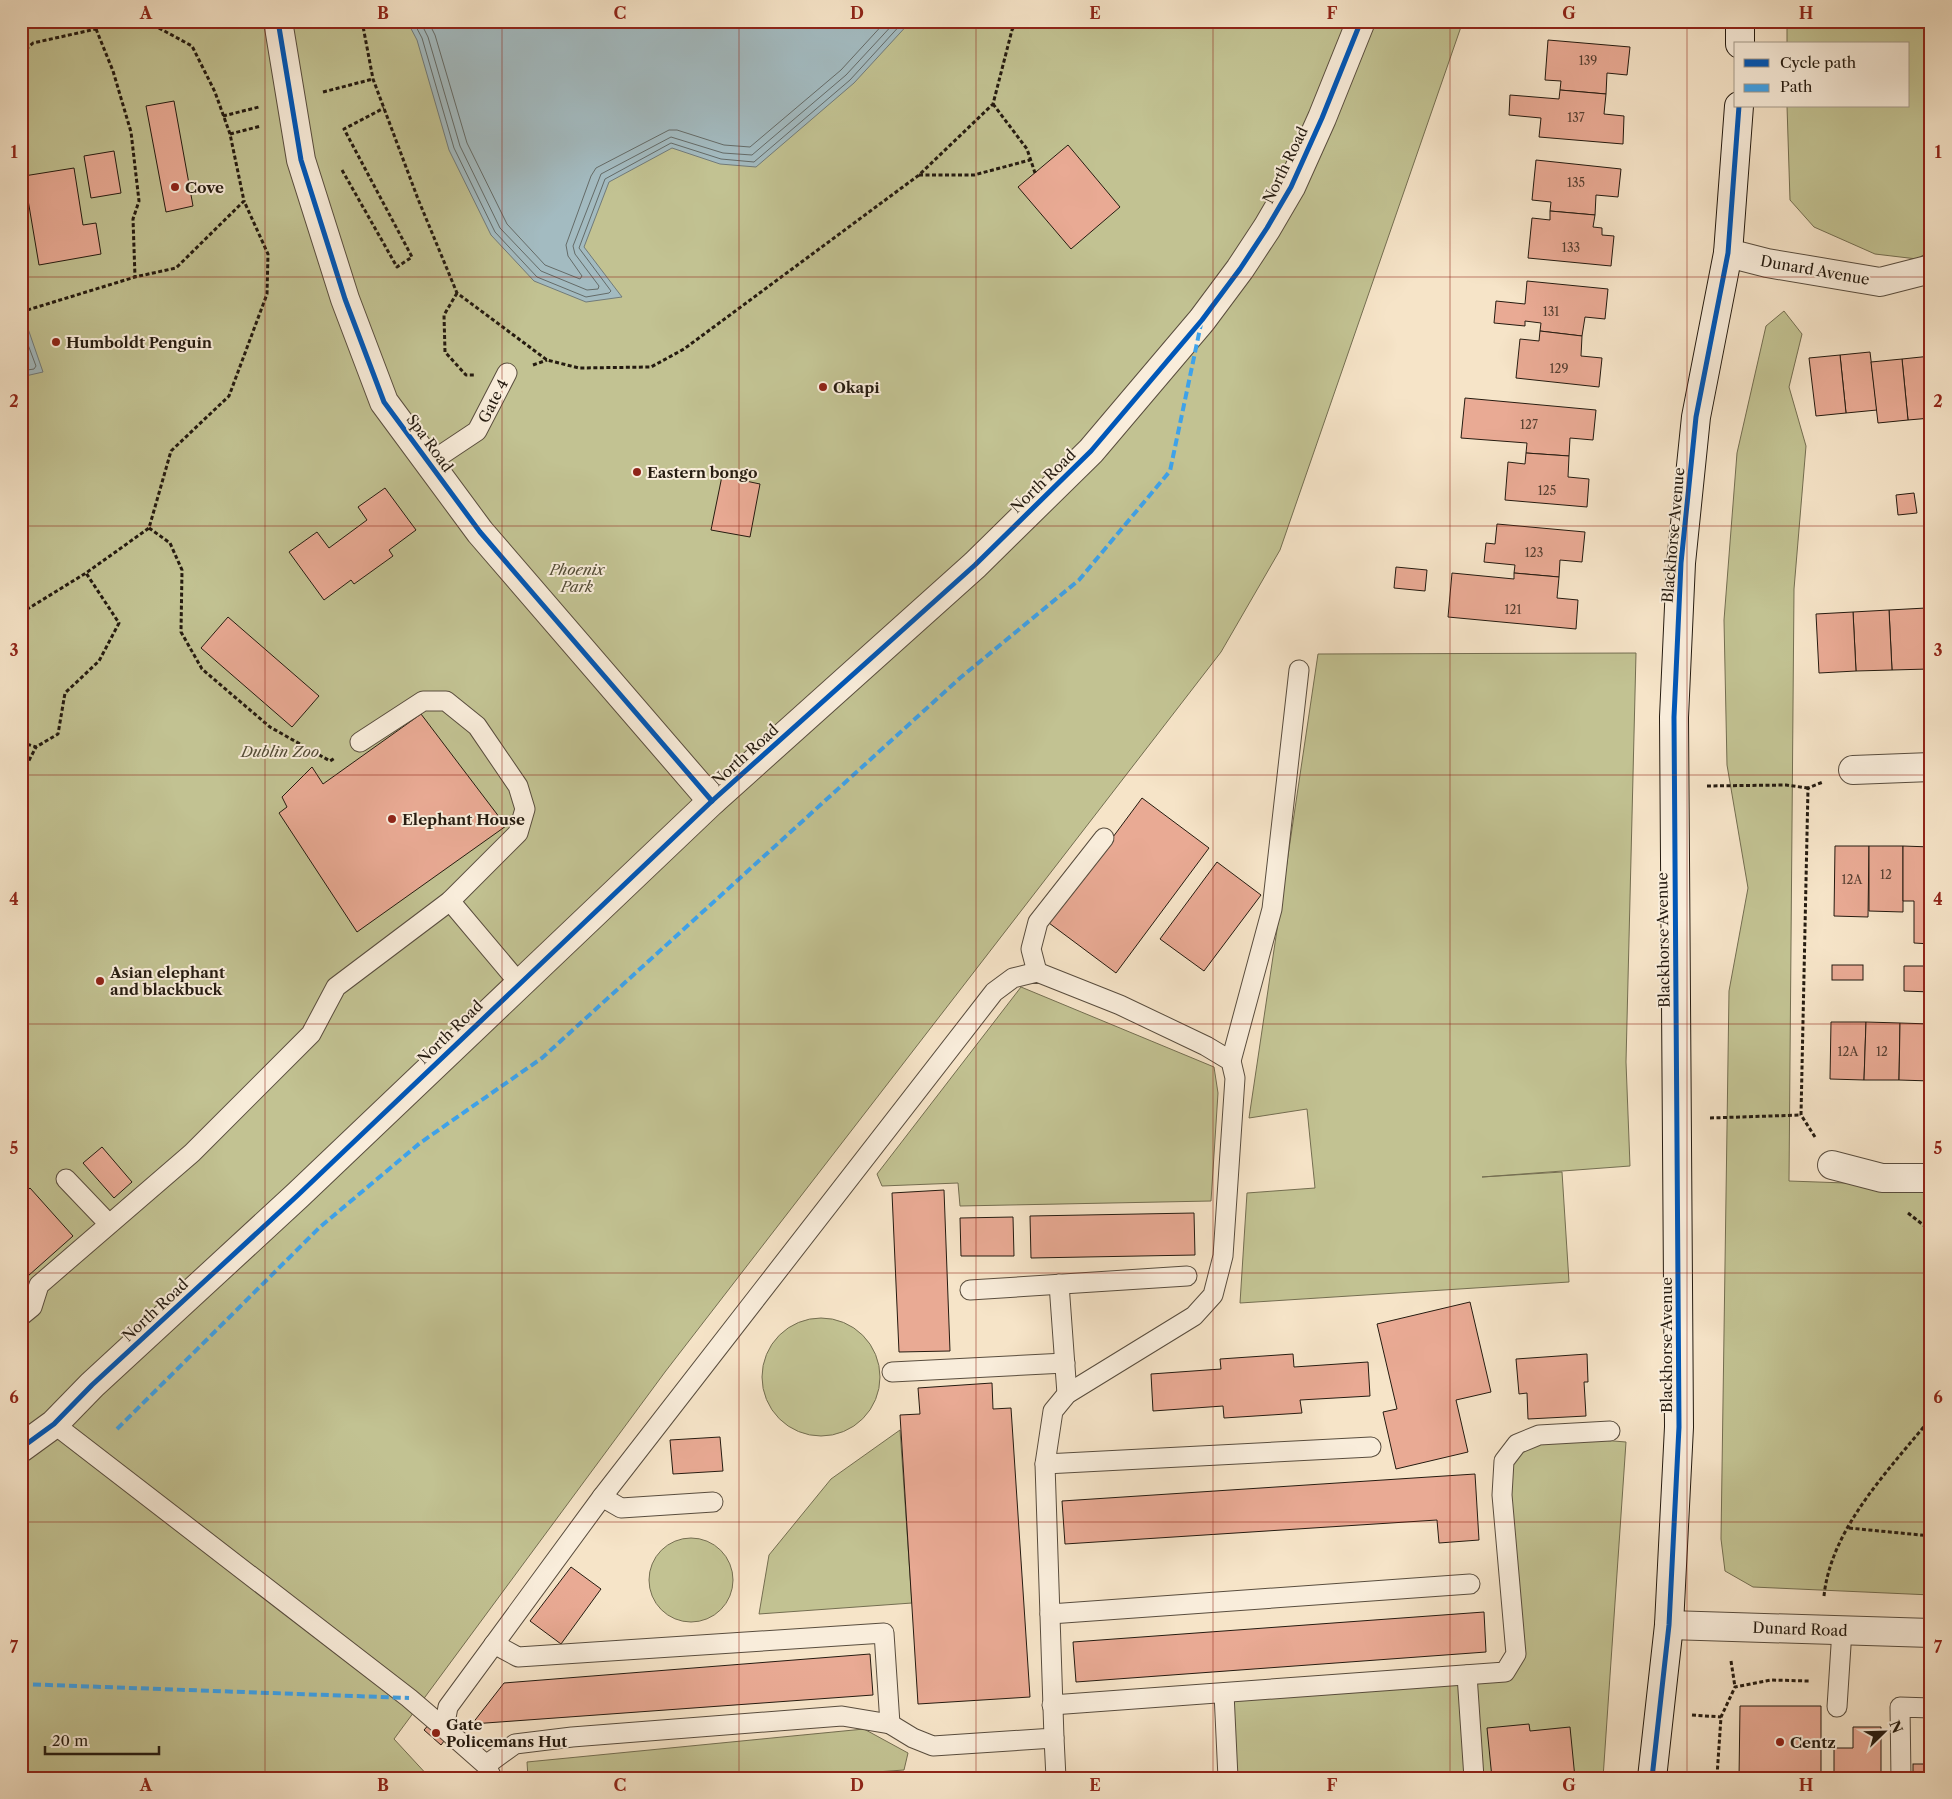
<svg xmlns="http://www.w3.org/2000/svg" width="1952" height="1799" font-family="'Libre Caslon Text',serif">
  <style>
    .green { fill: #c2c292; stroke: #746e51 }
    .water { fill: #a3bbc1; stroke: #717b7a }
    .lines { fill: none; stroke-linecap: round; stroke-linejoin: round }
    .shore { stroke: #646b68; stroke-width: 1 }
    .building { fill: #e9aa94; stroke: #251b10 }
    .lane-casing { stroke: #594d3e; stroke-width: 21 }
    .street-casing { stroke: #594d3e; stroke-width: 30 }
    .secondary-casing { stroke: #251b10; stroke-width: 30 }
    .path { stroke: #251b10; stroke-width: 3; stroke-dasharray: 4 2.5; stroke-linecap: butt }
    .lane { stroke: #f9eddb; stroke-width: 19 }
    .street { stroke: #f9eddb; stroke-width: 28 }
    .secondary { stroke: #f9eddb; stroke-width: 28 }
    .quiet { stroke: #3ea2ea; stroke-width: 4; stroke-dasharray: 8 4; stroke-linecap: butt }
    .cycleway-casing { stroke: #f9eddb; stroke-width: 8 }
    .cycleway { stroke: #0057b8; stroke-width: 5 }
    .grid { fill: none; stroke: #8f2418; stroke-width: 1; stroke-opacity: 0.55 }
    .poi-dot { fill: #8f2418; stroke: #f9eddb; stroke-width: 2 }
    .labels { text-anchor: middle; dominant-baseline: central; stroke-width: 4; stroke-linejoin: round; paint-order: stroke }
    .number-label { font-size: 12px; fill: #563f31 }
    .street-label { font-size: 15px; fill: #251b10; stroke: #f9eddb }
    .poi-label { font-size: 15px; font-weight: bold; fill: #251b10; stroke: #f9eddb; text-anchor: start }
    .park-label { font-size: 15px; font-style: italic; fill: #544d37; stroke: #f9eddb }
    .neatline { fill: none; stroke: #8f2418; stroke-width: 2 }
    .grid-label { font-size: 16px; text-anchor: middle; font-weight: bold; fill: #8f2418 }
  </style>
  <rect width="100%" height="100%" fill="#f6e4c8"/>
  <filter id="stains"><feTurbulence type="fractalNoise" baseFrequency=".004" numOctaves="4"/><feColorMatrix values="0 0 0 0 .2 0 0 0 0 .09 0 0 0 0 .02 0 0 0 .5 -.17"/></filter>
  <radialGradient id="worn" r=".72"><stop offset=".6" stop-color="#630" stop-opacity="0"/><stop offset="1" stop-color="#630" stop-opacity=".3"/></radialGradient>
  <g class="green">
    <path d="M21 21H1463L1280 550 1221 652 665 1372 394 1739 430 1778H21Z"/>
    <path d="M1787 21H1926L1924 57 1931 103V250L1917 259 1875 254 1814 227 1790 200 1787 106H1908V44H1787Z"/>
    <path d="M1784 311 1802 334 1789 387 1806 446 1794 589 1789 1181 1931 1186V1595L1753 1587 1725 1571 1721 1539 1729 991 1748 888 1727 765 1724 620 1737 453 1766 326Z"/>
    <path d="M1636 653 1626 1062 1630 1166 1482 1177 1562 1172 1569 1282 1240 1303 1247 1193 1315 1188 1307 1109 1249 1118 1318 654Z"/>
    <path d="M1021 987 1214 1067 1218 1093 1211 1201 960 1206 958 1183 882 1186 877 1174Z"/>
    <circle cx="821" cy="1377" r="59"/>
    <path d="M900 1430 912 1603 759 1614 769 1555 831 1479Z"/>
    <path d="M1539 1435 1626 1442 1603 1778H1228L1224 1693 1505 1672 1516 1654 1504 1461Z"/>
    <circle cx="691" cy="1580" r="42"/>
    <path d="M864 1729 908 1753 904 1770 848 1774V1778H528L527 1762Z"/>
  </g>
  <g class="water">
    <path d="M407 21H911L854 83 756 167 720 164 672 148 609 182 584 247 622 297 586 302 534 281 491 235 449 150 417 40Z"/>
    <path d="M25 320 43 372 21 377V322Z"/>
  </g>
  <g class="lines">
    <g class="shore">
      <path d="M413 21 422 38 454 148 495 232 537 277 586 297 609 293 611 291 579 248 605 179 671 143 721 159 754 162 850 80 904 21"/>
      <path d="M420 21 428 37 460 146 500 228 541 271 587 290 598 289 599 286 575 254 573 246 601 174 671 137 723 153 752 155 846 75 896 21"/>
      <path d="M428 21 435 35 467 143 507 224 545 265 580 279 582 276 568 256 566 245 591 176 596 168 669 130H677L724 145 750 147 841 70 886 21"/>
      <path d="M21 326 36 366 34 369 21 371"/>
    </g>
  </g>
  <g class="building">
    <path d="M1548 40 1630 47 1627 75 1607 73 1606 94 1560 90 1561 81 1545 80Z"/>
    <path d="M1560 90 1606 94 1604 114 1624 116 1623 144 1539 137 1541 118 1509 115 1510 95 1559 99Z"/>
    <path d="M174 101 193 206 166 212 146 106Z"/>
    <path d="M1068 145 1120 207 1071 249 1018 187Z"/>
    <path d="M114 151 121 193 91 198 84 156Z"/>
    <path d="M1536 160 1621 169 1618 197 1596 195 1595 215 1550 211 1551 202 1532 200Z"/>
    <path d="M74 168 83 225 96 223 101 254 39 265 24 176Z"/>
    <path d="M1550 211 1595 215 1593 227 1602 228V235L1614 236 1611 266 1528 258 1532 218 1550 220Z"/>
    <path d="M1527 281 1608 289 1605 319 1585 317 1582 336 1540 331 1541 323 1525 321V326L1494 323 1496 301 1525 304Z"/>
    <path d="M1540 331 1582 336 1581 356 1602 358 1599 387 1516 378 1520 339 1539 341Z"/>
    <path d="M1870 352 1877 410 1846 413 1840 355Z"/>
    <path d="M1840 355 1846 413 1816 416 1809 358Z"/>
    <path d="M1931 356V418L1908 420 1902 359Z"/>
    <path d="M1902 359 1908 420 1878 423 1871 362Z"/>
    <path d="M1465 398 1596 410 1593 440 1570 438 1569 456 1526 453 1527 443 1461 438Z"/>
    <path d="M1526 453 1569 456 1568 477 1589 479 1587 507 1505 500 1508 462 1525 464Z"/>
    <path d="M722 476 760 484 750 537 711 530Z"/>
    <path d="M385 488 416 530 389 550 393 556 354 584 351 580 324 600 289 552 317 532 329 548 367 520 358 507Z"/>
    <path d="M1914 493 1917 513 1898 515 1896 495Z"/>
    <path d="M1497 524 1585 532 1582 562 1560 560 1559 577 1514 573 1515 565 1484 562 1486 543 1495 544Z"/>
    <path d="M1396 567 1427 570 1425 591 1394 588Z"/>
    <path d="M1452 573 1514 579V573L1559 577 1557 598 1578 600 1576 629 1448 617Z"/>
    <path d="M1926 608 1929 669 1892 670 1889 610Z"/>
    <path d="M1889 610 1892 670 1856 671 1853 612Z"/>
    <path d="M1853 612 1856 671 1819 673 1816 614Z"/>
    <path d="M228 617 319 696 292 727 201 648Z"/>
    <path d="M1927 620H1931V681H1929Z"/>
    <path d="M421 714 506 826 357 932 279 813 287 807 282 797 312 767 323 784Z"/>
    <path d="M1142 798 1209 848 1116 973 1049 923Z"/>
    <path d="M1835 846H1869L1868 917 1834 916Z"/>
    <path d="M1869 846H1903V912L1869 911Z"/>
    <path d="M1903 846 1931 847V944L1914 943V901H1903Z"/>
    <path d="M1217 862 1261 895 1204 971 1160 939Z"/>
    <rect x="1832" y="965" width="31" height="15"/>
    <path d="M1904 966H1930L1931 992 1904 991Z"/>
    <path d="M1831 1022H1866L1864 1080 1830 1079Z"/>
    <path d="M1866 1022 1900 1023 1899 1080H1864Z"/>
    <path d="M1900 1023 1931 1024V1081L1899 1080Z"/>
    <path d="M102 1147 132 1182 114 1198 83 1163Z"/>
    <path d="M30 1188 73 1236 28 1276 21 1267V1196Z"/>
    <path d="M944 1190 950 1351 899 1352 892 1193Z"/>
    <path d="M1194 1213 1195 1255 1031 1258 1030 1216Z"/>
    <path d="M1013 1217 1014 1256H961L960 1218Z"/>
    <path d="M21 1288 30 1297 21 1305Z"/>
    <path d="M1470 1302 1491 1392 1456 1400 1468 1452 1396 1469 1383 1412 1397 1409 1377 1324Z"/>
    <path d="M1293 1354 1294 1367 1368 1362 1370 1396 1300 1400 1302 1413 1224 1418 1223 1406 1153 1411 1151 1374 1221 1369 1220 1359Z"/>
    <path d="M1587 1354 1588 1382H1584L1586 1416 1528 1419 1527 1393 1519 1394 1516 1359Z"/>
    <path d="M992 1383 993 1409 1011 1408 1030 1697 918 1704 900 1415 920 1414 918 1388Z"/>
    <path d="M720 1437 723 1471 673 1474 670 1440Z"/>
    <path d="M1475 1474 1479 1540 1439 1543 1437 1520 1065 1544 1062 1501Z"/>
    <path d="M571 1567 601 1589 561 1644 530 1621Z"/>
    <path d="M1484 1612 1486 1652 1076 1682 1073 1642Z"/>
    <path d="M870 1654 873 1695 472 1724 504 1683Z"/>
    <path d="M1740 1706H1821V1778H1739Z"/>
    <path d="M431 1722 448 1736 441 1745 424 1730Z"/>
    <path d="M1529 1724 1530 1731 1570 1727 1575 1778H1492L1487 1728Z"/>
    <path d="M1853 1727H1881V1778H1834V1748H1853Z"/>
    <rect x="1913" y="1764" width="18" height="14"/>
  </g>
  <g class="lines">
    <g class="lane-casing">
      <g id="lane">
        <path d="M429 463 477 431 507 373"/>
        <path d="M450 901 519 983"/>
        <path d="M1037 972 1031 949 1038 922 1104 838"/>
        <path d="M1231 1061 1272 909 1299 670"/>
        <path d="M66 1179 109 1224"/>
        <path d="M1059 1284 1067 1394"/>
        <path d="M970 1290 1187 1276"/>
        <path d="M21 1316 32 1307 39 1285 192 1153 311 1034 336 987 450 901 518 833 525 809 518 786 477 726 446 701H423L360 742"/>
        <path d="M892 1372 1065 1363"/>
        <path d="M54 1424 409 1698 444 1728"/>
        <path d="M1045 1464 1371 1447"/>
        <path d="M602 1497 621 1508 713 1502"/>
        <path d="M1050 1614 1470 1584"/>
        <path d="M494 1644 518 1657 884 1633 890 1724"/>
        <path d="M1467 1675 1474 1778"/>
        <path d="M1224 1693 1228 1778"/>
        <path d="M1052 1705 1505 1672 1516 1654 1502 1495 1504 1461 1517 1444 1539 1435 1610 1431"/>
        <path d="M1837 1707 1842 1630"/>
        <path d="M1054 1738 1056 1778"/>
        <path d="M486 1765 515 1744 572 1737 842 1716 890 1724 913 1738 933 1746 1054 1738 1045 1464 1053 1411 1067 1394 1194 1316 1213 1295 1223 1256 1235 1078 1231 1061 1206 1046 1120 1005 1037 972 1013 978 994 992 602 1497 448 1707 444 1728 486 1765 492 1778"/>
        <path d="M1901 1778 1900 1707 1931 1708"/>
      </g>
    </g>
    <g class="street-casing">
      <g id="street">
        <path d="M278 21 301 160 345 299 384 402 480 532 712 801"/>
        <path d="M1728 253 1767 263 1880 282 1931 269"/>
        <path d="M1853 770 1931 767"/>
        <path d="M1832 1165 1882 1178H1931"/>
        <path d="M21 1448 54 1424 92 1385 298 1195 712 801 975 565 1091 451 1202 320 1240 269 1267 228 1291 187 1322 118 1361 21"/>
        <path d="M1669 1625 1931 1633"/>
      </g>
    </g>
    <g class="secondary-casing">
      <g id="secondary">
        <path d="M1740 44V21"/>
        <path d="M1652 1778 1669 1625 1679 1427 1674 717 1681 563 1696 417 1728 253 1739 106"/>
      </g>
    </g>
    <g class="path">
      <path d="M362 21 373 79 418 199 457 293 547 360 579 368 651 367 684 349 919 175 993 104 1012 30 1017 21"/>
      <path d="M96 29 113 71 131 132 139 201 133 219 135 277"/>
      <path d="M21 54 33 43 96 29 116 21"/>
      <path d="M323 92 373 79"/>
      <path d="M993 104 1027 149 1035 173"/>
      <path d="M223 116 259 107"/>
      <path d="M230 134 261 126"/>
      <path d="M342 170 397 267 412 257 344 129 384 108"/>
      <path d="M919 175H974L1030 160"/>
      <path d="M457 293 444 315 445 352 466 375H474"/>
      <path d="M21 312 135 277 176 268 244 201 230 134 215 92 192 46 146 21"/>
      <path d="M533 365 547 360"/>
      <path d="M149 528 170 543 182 570 181 632 202 669 270 727 330 761 335 758"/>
      <path d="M21 613 86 573"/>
      <path d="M21 742 36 747 58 734 65 693 99 661 119 623 86 573 149 528 171 451 229 396 267 294 268 254 244 201"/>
      <path d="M21 770 25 768 36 747"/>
      <path d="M1707 786 1786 785 1808 788"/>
      <path d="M1710 1118 1801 1115"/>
      <path d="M1815 1137 1801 1115 1808 788 1823 782"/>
      <path d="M1908 1213 1931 1231"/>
      <path d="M1849 1528 1931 1536"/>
      <path d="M1824 1596C1831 1528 1889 1470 1931 1418"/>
      <path d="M1731 1661 1735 1687"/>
      <path d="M1692 1715 1721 1717"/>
      <path d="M1717 1776 1721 1717 1735 1687 1771 1680 1809 1681"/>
    </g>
    <use href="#lane" class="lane"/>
    <use href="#street" class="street"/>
    <use href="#secondary" class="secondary"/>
    <g class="quiet">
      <path d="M117 1429 320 1227 420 1143 542 1058 960 678 1079 580 1170 471 1201 324"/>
      <path d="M21 1684 409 1698"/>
    </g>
    <g class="cycleway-casing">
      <g id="cycleway">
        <path d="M278 21 301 160 345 299 384 402 480 532 712 801"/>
        <path d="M21 1448 54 1424 92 1385 298 1195 712 801 975 565 1091 451 1202 320 1240 269 1267 228 1291 187 1322 118 1361 21"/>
        <path d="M1652 1778 1669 1625 1679 1427 1674 717 1681 563 1696 417 1728 253 1739 106"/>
      </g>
    </g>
    <use href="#cycleway" class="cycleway"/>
  </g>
  <path class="grid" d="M265 21V1778M502 21V1778M739 21V1778M976 21V1778M1213 21V1778M1450 21V1778M1687 21V1778M21 277H1931M21 526H1931M21 775H1931M21 1024H1931M21 1273H1931M21 1522H1931"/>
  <g class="poi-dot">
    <circle cx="175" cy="187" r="5"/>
    <circle cx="56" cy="342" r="5"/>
    <circle cx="823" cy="387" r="5"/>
    <circle cx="637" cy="472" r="5"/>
    <circle cx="392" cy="819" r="5"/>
    <circle cx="100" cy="981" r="5"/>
    <circle cx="436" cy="1733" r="5"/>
    <circle cx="1780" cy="1742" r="5"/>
  </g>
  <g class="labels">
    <g class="number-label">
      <text x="1588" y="60">139</text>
      <text x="1576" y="117">137</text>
      <text x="1576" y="182">135</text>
      <text x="1571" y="247">133</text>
      <text x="1551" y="311">131</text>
      <text x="1559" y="368">129</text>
      <text x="1529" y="424">127</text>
      <text x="1547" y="490">125</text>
      <text x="1534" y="552">123</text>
      <text x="1513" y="609">121</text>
      <text x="1886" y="874">12</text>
      <text x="1852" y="879">12A</text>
      <text x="1848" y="1051">12A</text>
      <text x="1882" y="1051">12</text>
    </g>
    <g class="street-label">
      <text transform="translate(1285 165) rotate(-64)">North Road</text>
      <text transform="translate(1815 270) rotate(10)">Dunard Avenue</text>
      <text transform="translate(493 401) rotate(-63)">Gate 4</text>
      <text transform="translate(430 443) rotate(54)">Spa Road</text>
      <text transform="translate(1043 481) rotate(-44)">North Road</text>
      <text transform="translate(1673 535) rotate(-85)">Blackhorse Avenue</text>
      <text transform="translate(745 755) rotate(-42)">North Road</text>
      <text transform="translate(1663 940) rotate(-91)">Blackhorse Avenue</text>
      <text transform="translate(450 1032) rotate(-44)">North Road</text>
      <text transform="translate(155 1310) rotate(-43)">North Road</text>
      <text transform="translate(1666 1345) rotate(-90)">Blackhorse Avenue</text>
      <text transform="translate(1800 1629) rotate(2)">Dunard Road</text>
    </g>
    <g class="poi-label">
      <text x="185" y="187">Cove</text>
      <text x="66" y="342">Humboldt Penguin</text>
      <text x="833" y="387">Okapi</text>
      <text x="647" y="472">Eastern bongo</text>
      <text x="402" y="819">Elephant House</text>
      <text x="110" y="972">Asian elephant<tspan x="110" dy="17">and blackbuck</tspan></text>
      <text x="446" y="1724">Gate<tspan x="446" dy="17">Policemans Hut</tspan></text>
      <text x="1790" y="1742">Centz</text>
    </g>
    <g class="park-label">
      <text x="577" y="569">Phoenix<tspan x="577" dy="17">Park</tspan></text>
      <text x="280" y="751">Dublin Zoo</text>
    </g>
  </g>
  <rect width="1952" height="1799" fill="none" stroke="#f6e4c8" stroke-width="55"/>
  <rect x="1734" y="42" width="175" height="65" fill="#f9eddb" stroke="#a4998a"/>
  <rect x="1744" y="59" width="25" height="8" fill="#0057b8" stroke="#a4998a"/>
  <text x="1780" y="68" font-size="15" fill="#251b10">Cycle path</text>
  <rect x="1744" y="84" width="25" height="8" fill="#3ea2ea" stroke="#a4998a"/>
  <text x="1780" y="92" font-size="15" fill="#251b10">Path</text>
  <g transform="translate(1884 1732) rotate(67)" stroke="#f9eddb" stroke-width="4" paint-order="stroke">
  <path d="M0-4L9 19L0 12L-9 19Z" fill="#251b10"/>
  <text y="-8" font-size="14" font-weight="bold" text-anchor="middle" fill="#251b10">N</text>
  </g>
  <path d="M45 1746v8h114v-8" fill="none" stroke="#251b10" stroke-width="2.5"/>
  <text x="52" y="1746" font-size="15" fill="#251b10" stroke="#f9eddb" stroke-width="4" paint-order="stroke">20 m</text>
  <rect x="28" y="28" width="1896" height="1744" class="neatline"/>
  <g class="grid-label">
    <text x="146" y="19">A</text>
    <text x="383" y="19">B</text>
    <text x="620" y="19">C</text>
    <text x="857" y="19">D</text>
    <text x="1095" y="19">E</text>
    <text x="1332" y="19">F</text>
    <text x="1569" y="19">G</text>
    <text x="1806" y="19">H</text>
    <text x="14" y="158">1</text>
    <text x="1938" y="158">1</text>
    <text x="14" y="407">2</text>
    <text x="1938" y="407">2</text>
    <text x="14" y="656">3</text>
    <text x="1938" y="656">3</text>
    <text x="14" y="905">4</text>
    <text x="1938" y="905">4</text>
    <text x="14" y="1154">5</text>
    <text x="1938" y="1154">5</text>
    <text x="14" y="1403">6</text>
    <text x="1938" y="1403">6</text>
    <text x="14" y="1653">7</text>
    <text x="1938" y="1653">7</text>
    <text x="146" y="1791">A</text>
    <text x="383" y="1791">B</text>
    <text x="620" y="1791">C</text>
    <text x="857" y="1791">D</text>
    <text x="1095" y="1791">E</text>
    <text x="1332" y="1791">F</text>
    <text x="1569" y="1791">G</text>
    <text x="1806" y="1791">H</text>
  </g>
  <rect width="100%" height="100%" filter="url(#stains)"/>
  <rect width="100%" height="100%" fill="url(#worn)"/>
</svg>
